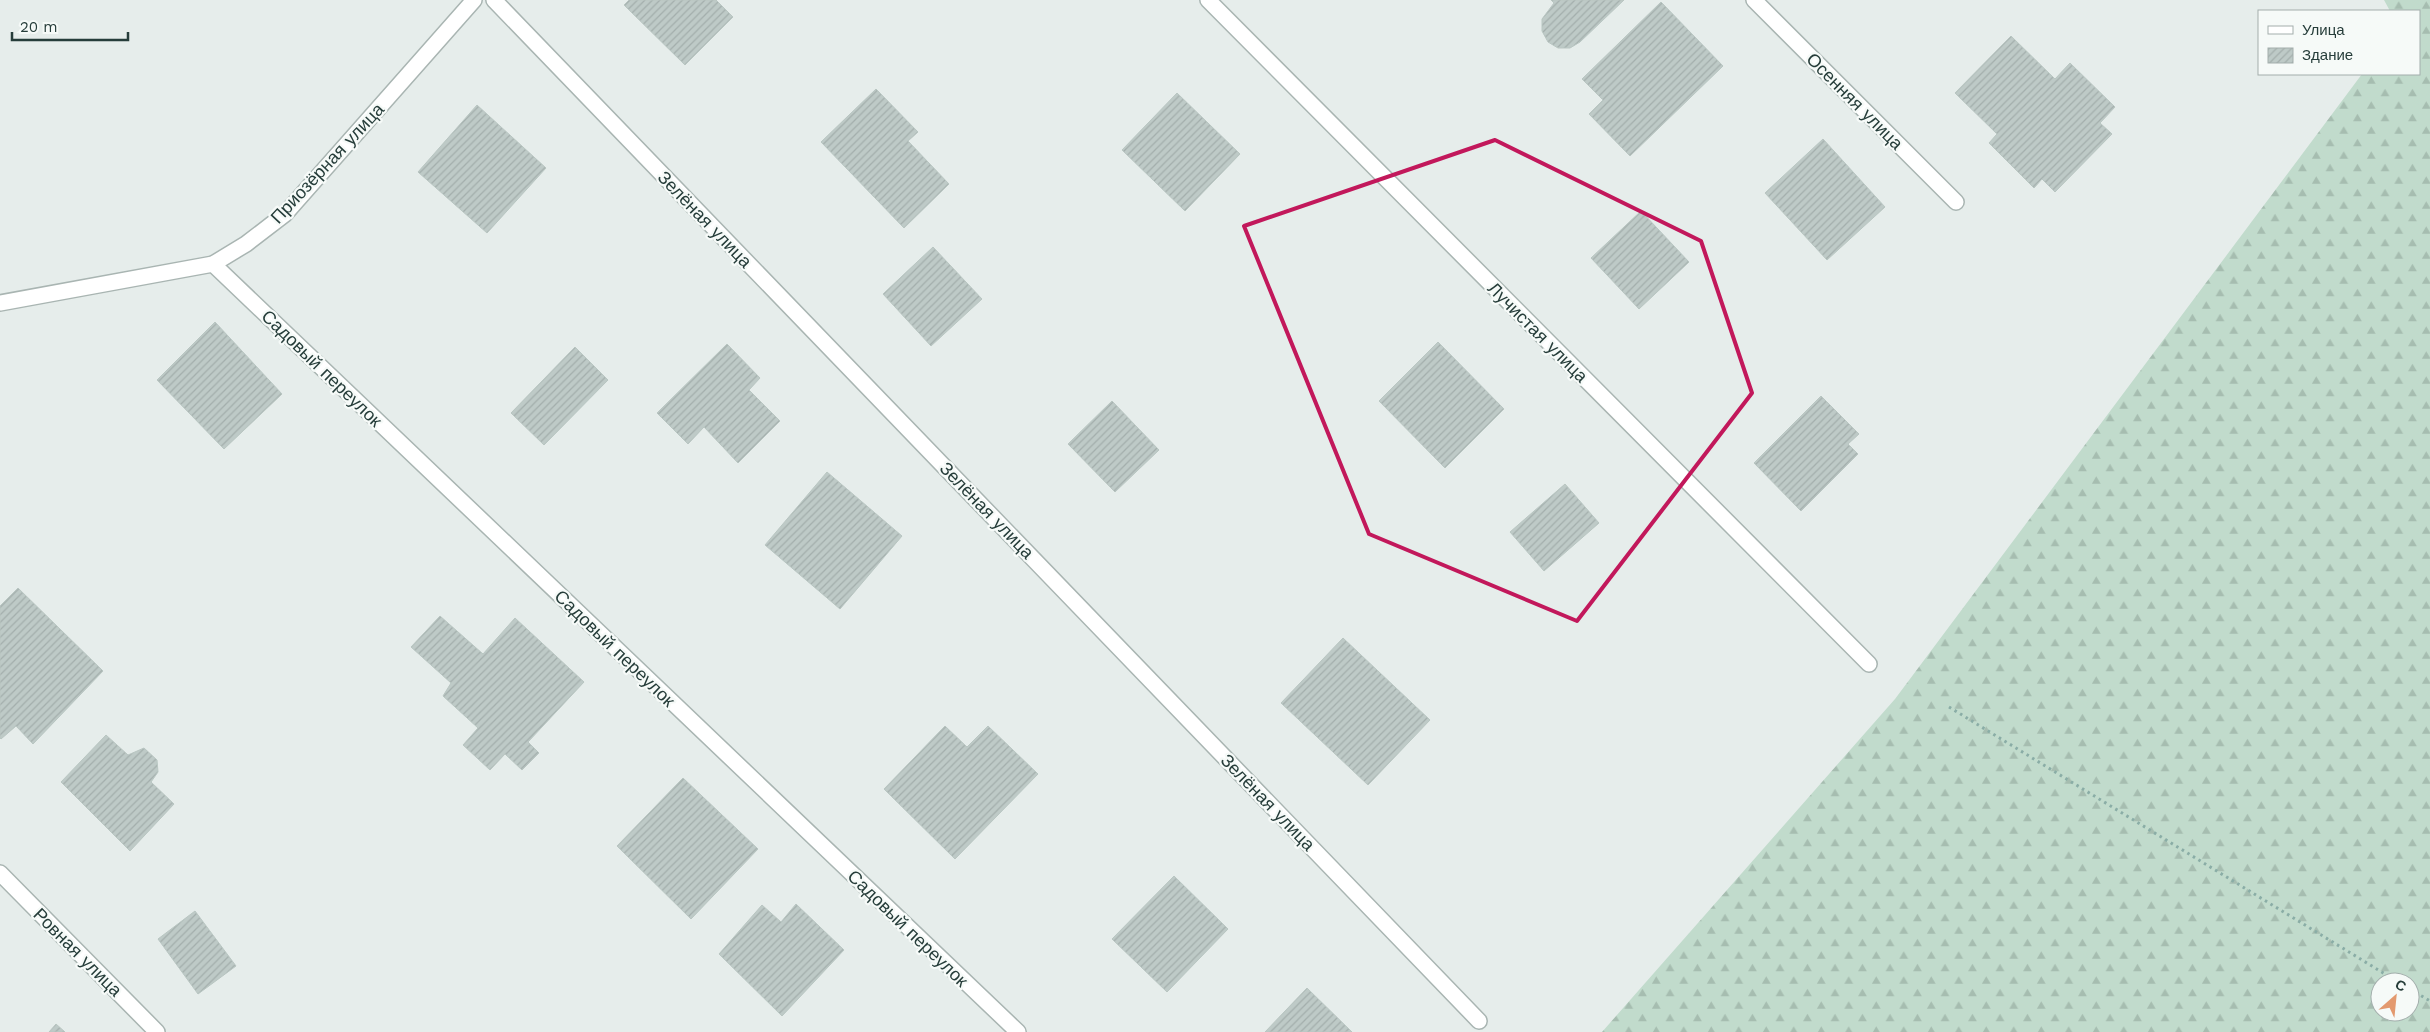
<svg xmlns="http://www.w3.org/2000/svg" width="2430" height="1032" font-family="'Work Sans',sans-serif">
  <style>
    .forest { fill: url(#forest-firs); fill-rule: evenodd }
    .building { fill: url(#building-hatch); stroke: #b9c6c2 }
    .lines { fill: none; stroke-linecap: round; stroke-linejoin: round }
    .minor-casing { stroke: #a9b5b2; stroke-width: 18 }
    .path { stroke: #8aada6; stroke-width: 3; stroke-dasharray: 2.5 4; stroke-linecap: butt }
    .minor { stroke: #fff; stroke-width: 15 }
    .marked { fill: none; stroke: #c2185b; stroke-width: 4; stroke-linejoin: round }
    .labels { text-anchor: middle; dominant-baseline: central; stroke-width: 4.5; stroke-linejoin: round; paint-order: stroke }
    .street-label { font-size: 18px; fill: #263d3a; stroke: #f6faf8 }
  </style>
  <defs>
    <pattern id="forest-firs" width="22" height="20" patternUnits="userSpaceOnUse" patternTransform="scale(1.25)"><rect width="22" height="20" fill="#c1dbcc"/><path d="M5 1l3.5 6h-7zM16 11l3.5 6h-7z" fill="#a6bdb0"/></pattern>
    <pattern id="building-hatch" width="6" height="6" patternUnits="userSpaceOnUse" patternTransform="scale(1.25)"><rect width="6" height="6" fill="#becac7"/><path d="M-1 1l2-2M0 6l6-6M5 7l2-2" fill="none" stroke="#a3aeac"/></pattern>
  </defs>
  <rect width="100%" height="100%" fill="#e6edeb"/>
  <path class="forest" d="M2384 0H2430V1032H1602L1895 699 2362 74H2419V11H2390ZM2380 982H2410V1012H2380Z"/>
  <g class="building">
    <path d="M629 0H716L733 17 685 65 624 5Z"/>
    <path d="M1551 0H1624L1580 42 1570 48H1558L1548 42 1542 31V19L1554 3Z"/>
    <path d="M1661 2 1723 66 1630 156 1589 114 1603 100 1582 79Z"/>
    <path d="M2011 36 2055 79 2070 63 2115 107 2100 123 2112 134 2055 192 2042 179 2034 188 1989 143 1997 134 1955 93Z"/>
    <path d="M876 89 918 132 908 141 949 184 904 228 821 142Z"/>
    <path d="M1177 93 1240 154 1185 211 1122 150Z"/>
    <path d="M477 105 546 168 487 233 418 172Z"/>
    <path d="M1823 139 1885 207 1827 260 1765 193Z"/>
    <path d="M1641 211 1689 262 1639 309 1591 258Z"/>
    <path d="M933 247 982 299 931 346 883 294Z"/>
    <path d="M215 322 282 394 224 449 157 380Z"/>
    <path d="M1438 342 1504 409 1445 468 1379 401Z"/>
    <path d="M727 344 760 378 749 390 780 421 738 463 704 427 688 444 657 413Z"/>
    <path d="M575 347 608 380 544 445 511 413Z"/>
    <path d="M1821 396 1859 434 1848 444 1858 454 1801 511 1754 463Z"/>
    <path d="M1112 401 1159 450 1115 492 1068 444Z"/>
    <path d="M827 472 902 536 840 609 765 545Z"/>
    <path d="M1565 484 1599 523 1544 571 1510 532Z"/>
    <path d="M18 588 103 671 33 744 16 726 1 739 0 738V606Z"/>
    <path d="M440 616 483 654 515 618 584 682 528 742 539 753 522 770 505 754 490 770 463 745 478 728 443 696 451 683 411 647Z"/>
    <path d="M1343 638 1430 720 1368 785 1281 703Z"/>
    <path d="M945 726 967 747 988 726 1038 774 955 859 884 789Z"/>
    <path d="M106 735 128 755 144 748 157 760 158 772 151 782 174 804 130 851 61 782Z"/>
    <path d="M683 778 758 849 691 919 617 846Z"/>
    <path d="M1174 876 1228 929 1167 992 1112 939Z"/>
    <path d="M796 904 844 950 782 1016 719 954 762 905 781 922Z"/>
    <path d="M195 911 236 966 198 994 158 939Z"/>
    <path d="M1307 988 1352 1032H1265Z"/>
    <path d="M56 1024 65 1032H49Z"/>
  </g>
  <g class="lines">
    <g class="minor-casing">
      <g id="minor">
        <path d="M494 0 1479 1021"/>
        <path d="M1208 0 1869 664"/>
        <path d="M1754 0 1956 202"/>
        <path d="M213 264 1018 1032"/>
        <path d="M0 303 213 264 246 244 285 214 474 0"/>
        <path d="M0 873 157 1032"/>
      </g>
    </g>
    <g class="path">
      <path d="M1949 707 2398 982"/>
      <path d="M2410 989 2430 1001"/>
    </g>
    <use href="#minor" class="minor"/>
  </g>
  <path class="marked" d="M1495 140 1701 241 1752 393 1577 621 1369 534 1244 226Z"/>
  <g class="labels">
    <g class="street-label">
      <text transform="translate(1855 101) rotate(45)">Осенняя улица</text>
      <text transform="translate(327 163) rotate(-47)">Приозёрная улица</text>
      <text transform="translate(705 219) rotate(46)">Зелёная улица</text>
      <text transform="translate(1538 332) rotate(45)">Лучистая улица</text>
      <text transform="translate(322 368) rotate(44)">Садовый переулок</text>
      <text transform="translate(987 510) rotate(46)">Зелёная улица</text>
      <text transform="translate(615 648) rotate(44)">Садовый переулок</text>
      <text transform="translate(1268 802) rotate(46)">Зелёная улица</text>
      <text transform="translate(908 928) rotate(44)">Садовый переулок</text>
      <text transform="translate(78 952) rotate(45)">Ровная улица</text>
    </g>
  </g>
  <rect x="2258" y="10" width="162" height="65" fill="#f6faf8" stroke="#a3aeac"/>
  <rect x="2268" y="26" width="25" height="8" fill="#ffffff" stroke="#a3aeac"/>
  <text x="2302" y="35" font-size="15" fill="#263d3a">Улица</text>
  <rect x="2268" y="48" width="25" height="15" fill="url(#building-hatch)" stroke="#a3aeac"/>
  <text x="2302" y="60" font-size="15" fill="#263d3a">Здание</text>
  <g transform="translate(2395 997) rotate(27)"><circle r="24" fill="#f6faf8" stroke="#a3aeac"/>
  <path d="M0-4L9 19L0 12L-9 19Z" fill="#e3996e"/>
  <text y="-8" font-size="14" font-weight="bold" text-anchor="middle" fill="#263d3a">С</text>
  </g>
  <path d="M12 32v8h116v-8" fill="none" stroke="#263d3a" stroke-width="2.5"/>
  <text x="20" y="32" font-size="15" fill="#263d3a" stroke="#f6faf8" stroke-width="4" paint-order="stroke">20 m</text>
</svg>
